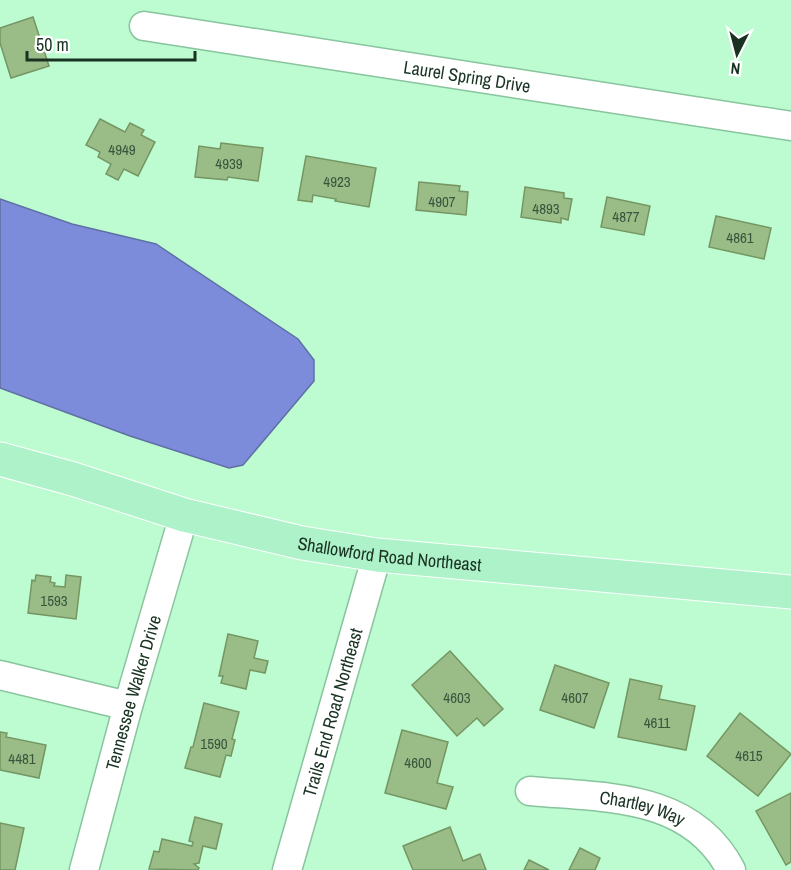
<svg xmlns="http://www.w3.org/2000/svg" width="791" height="870" font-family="'Archivo Narrow',sans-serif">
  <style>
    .water { fill: #7d8bdb; stroke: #5f70a4; stroke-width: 1.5 }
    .building { fill: #9abd88; stroke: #749662; stroke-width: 1.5 }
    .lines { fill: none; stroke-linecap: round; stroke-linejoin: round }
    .minor-casing { stroke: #88c49d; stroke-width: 31 }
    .major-casing { stroke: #fff; stroke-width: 35 }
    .minor { stroke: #fff; stroke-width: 28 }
    .major { stroke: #adf2c8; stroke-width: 33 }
    .labels { text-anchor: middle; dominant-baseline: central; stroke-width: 5; stroke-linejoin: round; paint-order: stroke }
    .number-label { font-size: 15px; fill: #39553c }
    .street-label { font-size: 18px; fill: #193222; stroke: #fff }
  </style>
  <rect width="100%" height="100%" fill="#bdfbd1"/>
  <path class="water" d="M0 199 72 224 156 244 298 339 314 360V381L243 465 229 468 130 436 0 388Z"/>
  <g class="building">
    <path d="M33 17 49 66 11 78 0 43V28Z"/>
    <path d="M100 119 125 132 130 123 144 130 141 135 155 142 138 176 124 169 118 180 106 174 111 164 98 157 100 152 86 145Z"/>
    <path d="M221 143 263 148 258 181 228 177 227 180 195 177 199 146 220 149Z"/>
    <path d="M306 156 376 168 369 207 335 201 336 199 313 195 312 202 298 200Z"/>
    <path d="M419 182 460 186 459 191 468 192 466 215 416 210Z"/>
    <path d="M525 187 564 193V198L572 199 568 220 561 218V223L521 217Z"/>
    <path d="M607 197 650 206 644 235 601 227Z"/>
    <path d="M716 216 771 228 764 259 709 247Z"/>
    <path d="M36 575 51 577 50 582 55 583 54 586 65 587 66 575 81 577 76 619 28 613 32 580 35 581Z"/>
    <path d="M228 634 258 641 254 658 268 661 265 673 250 670 246 689 221 683 223 676H219Z"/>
    <path d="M450 651 503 709 484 726 477 718 457 736 412 685Z"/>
    <path d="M555 665 609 683 594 728 540 710Z"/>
    <path d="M630 679 662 686 659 699 695 706 686 750 618 737Z"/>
    <path d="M204 703 239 712 232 739 235 740 231 756 226 755 220 777 185 768 191 747H193Z"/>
    <path d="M740 713 791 754 758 796 707 756Z"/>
    <path d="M402 730 448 742 437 783 453 787 446 809 385 793Z"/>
    <path d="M0 732 7 733 6 737 46 745 39 778 0 770Z"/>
    <path d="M791 793V862L786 865 756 811Z"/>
    <path d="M195 817 222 824 216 849 203 846 199 863 194 864 199 868 198 870 149 869 154 851 159 852 162 839 192 846 193 842 189 841Z"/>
    <path d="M0 823 24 828 15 870H0Z"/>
    <path d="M450 827 463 861 480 854 486 870H413L403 846Z"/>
    <path d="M580 848 600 858 595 870H569Z"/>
    <path d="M529 860 549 870H524Z"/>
  </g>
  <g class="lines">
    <g class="minor-casing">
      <g id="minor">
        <path id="s1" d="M144 26 791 126"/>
        <path d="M0 675 128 706"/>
        <path id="s2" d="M530 791C605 798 691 793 731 870"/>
        <path id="s3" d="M84 870 128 706 184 515"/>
        <path id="s4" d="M287 870 377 555"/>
      </g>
    </g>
    <g class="major-casing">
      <g id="major">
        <path id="s5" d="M0 459 73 479 184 515 302 543 377 555 791 592"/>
      </g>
    </g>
    <use href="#minor" class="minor"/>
    <use href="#major" class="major"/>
  </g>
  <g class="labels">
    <g class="number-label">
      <text x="122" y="149">4949</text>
      <text x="229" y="163">4939</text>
      <text x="337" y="181">4923</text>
      <text x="442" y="201">4907</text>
      <text x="546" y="208">4893</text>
      <text x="626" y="216">4877</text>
      <text x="740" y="237">4861</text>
      <text x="54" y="600">1593</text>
      <text x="457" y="697">4603</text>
      <text x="575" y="697">4607</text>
      <text x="657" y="722">4611</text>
      <text x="214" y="743">1590</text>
      <text x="749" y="755">4615</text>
      <text x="22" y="758">4481</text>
      <text x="418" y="762">4600</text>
    </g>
    <g class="street-label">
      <text stroke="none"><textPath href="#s1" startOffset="327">Laurel Spring Drive</textPath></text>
      <text stroke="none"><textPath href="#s5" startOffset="402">Shallowford Road Northeast</textPath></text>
      <text stroke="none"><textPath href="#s3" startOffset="184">Tennessee Walker Drive</textPath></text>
      <text stroke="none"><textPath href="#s4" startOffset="164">Trails End Road Northeast</textPath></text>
      <text stroke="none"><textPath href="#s2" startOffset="114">Chartley Way</textPath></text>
    </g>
  </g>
  <g transform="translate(737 54) rotate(186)" stroke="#ffffff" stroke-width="4.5" paint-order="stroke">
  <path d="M0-4.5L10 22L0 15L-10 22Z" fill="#193222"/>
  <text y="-9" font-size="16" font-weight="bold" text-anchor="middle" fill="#193222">N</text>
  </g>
  <path d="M27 51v9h168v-9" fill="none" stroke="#193222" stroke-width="3"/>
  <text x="36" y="51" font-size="18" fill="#193222" stroke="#ffffff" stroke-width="4.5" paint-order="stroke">50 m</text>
</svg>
